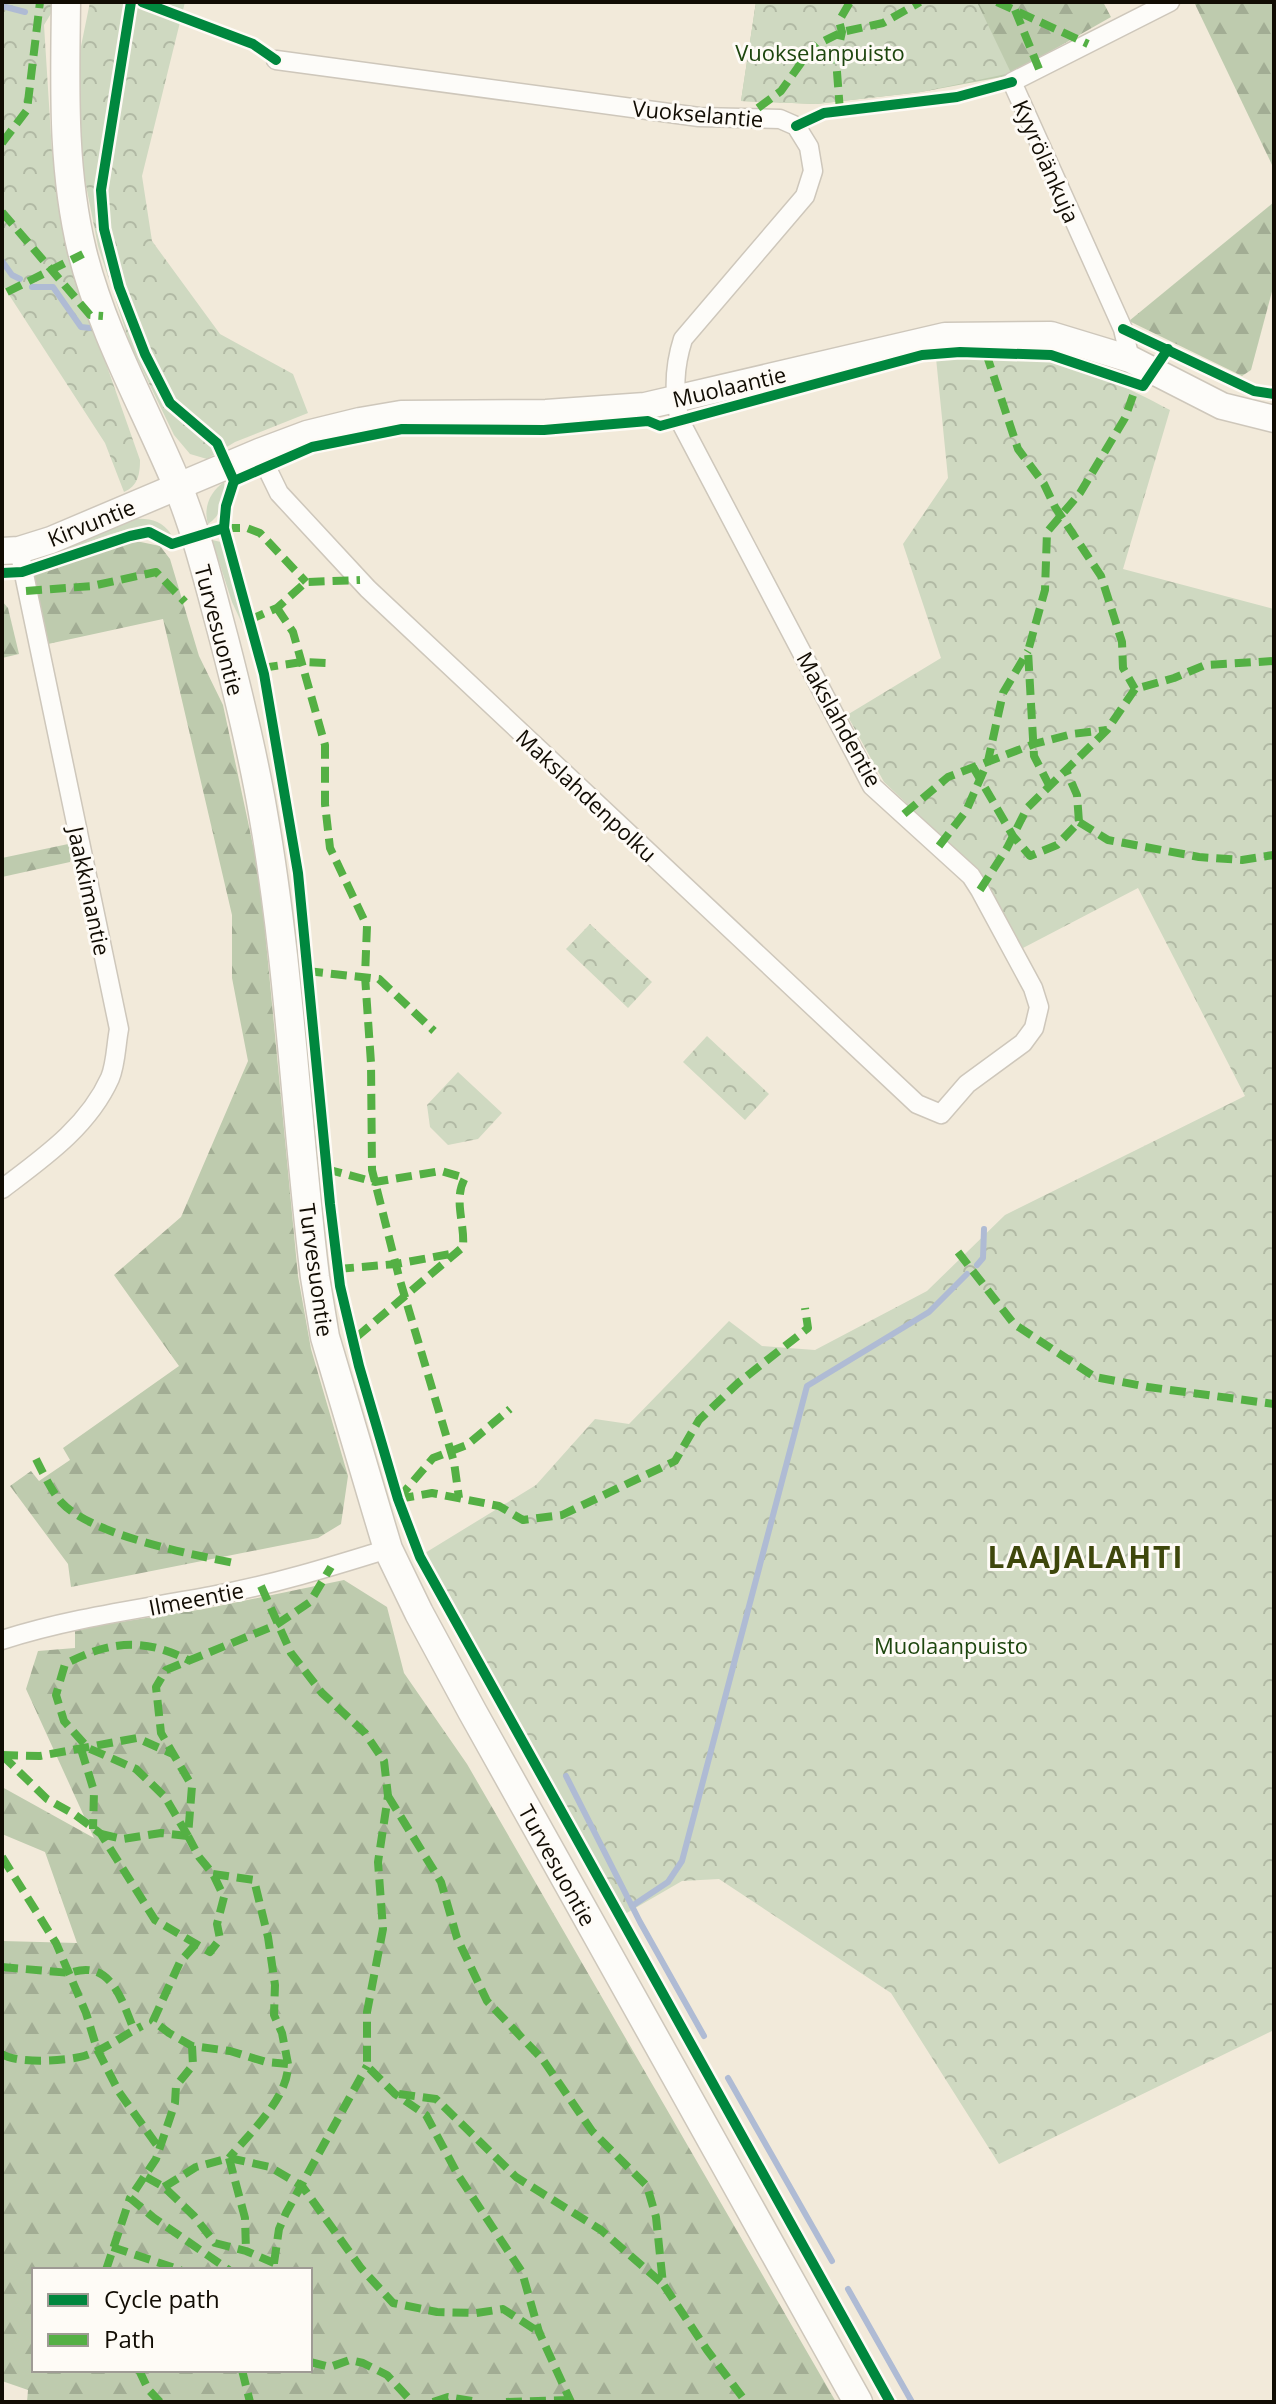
<svg xmlns="http://www.w3.org/2000/svg" width="1276" height="2404" font-family="'Open Sans',sans-serif">
  <style>
    .grass { fill: #cfd9c1 }
    .forest { fill: url(#forest-firs); fill-rule: evenodd }
    .park { fill: url(#park-crowns) }
    .lines { fill: none; stroke-linecap: round; stroke-linejoin: round }
    .stream { stroke: #afbbd4; stroke-width: 6 }
    .street-casing { stroke: #cec7bb; stroke-width: 21 }
    .secondary-casing { stroke: #cec7bb; stroke-width: 29 }
    .primary-casing { stroke: #cec7bb; stroke-width: 31 }
    .street { stroke: #fdfcf9; stroke-width: 18 }
    .secondary { stroke: #fdfcf9; stroke-width: 26 }
    .primary { stroke: #fdfcf9; stroke-width: 28 }
    .quiet { stroke: #54b044; stroke-width: 8; stroke-dasharray: 16 8; stroke-linecap: butt }
    .cycleway-casing { stroke: #fefbf6; stroke-width: 15 }
    .cycleway { stroke: #00873e; stroke-width: 10 }
    .labels { text-anchor: middle; dominant-baseline: central; stroke-width: 6; stroke-linejoin: round; paint-order: stroke }
    .park-label { font-size: 22px; fill: #1d460e; stroke: #fefbf6 }
    .street-label { font-size: 22px; fill: #110c03; stroke: #fefbf6 }
    .district-label { font-size: 30px; font-weight: bold; letter-spacing: 2px; fill: #3e470b; stroke: #fefbf6 }
  </style>
  <defs>
    <pattern id="forest-firs" width="22" height="20" patternUnits="userSpaceOnUse" patternTransform="scale(2)"><rect width="22" height="20" fill="#becbae"/><path d="M5 1l3.5 6h-7zM16 11l3.5 6h-7z" fill="#a2ad94"/></pattern>
    <pattern id="park-crowns" width="20" height="18" patternUnits="userSpaceOnUse" patternTransform="scale(2)"><rect width="20" height="18" fill="#cfd9c1"/><path d="M2 6a3 3 0 1 1 6 0M12 15a3 3 0 1 1 6 0" fill="none" stroke="#b1b9a4"/></pattern>
  </defs>
  <rect width="100%" height="100%" fill="#f2eada"/>
  <g class="grass">
    <path d="M224 482C226 498 222 515 208 524 203 507 210 492 224 482Z"/>
    <path d="M135 519C150 518 162 521 171 534 160 534 151 528 140 528 113 529 64 553 37 563L40 557Z"/>
    <path d="M212 540 221 542 224 547 251 643 232 602Z"/>
  </g>
  <g class="forest">
    <path d="M756 2H1103L1111 17 1007 76 921 92 816 104 741 101Z"/>
    <path d="M1194 2H1274V169Z"/>
    <path d="M1274 202V284L1251 370 1242 376 1129 321Z"/>
    <path d="M136 541 160 546 170 559 199 656 223 705 260 878 298 1276 311 1349 348 1476 341 1524 318 1538 71 1587 68 1564 10 1486 31 1471 39 1481 70 1460 63 1448 179 1366 114 1275 181 1217 248 1061 232 978V915L163 619 48 644 31 576Z"/>
    <path d="M2 601 8 608 19 654 2 658Z"/>
    <path d="M73 843 70 862 2 877V858Z"/>
    <path d="M344 1580 387 1607 404 1673 467 1764 836 2402H27L28 2390 2 2381V1941L77 1943 45 1852 2 1834V1787L94 1838 26 1689 38 1651 75 1648V1629L204 1609ZM34 2270H310V2370H34Z"/>
  </g>
  <g class="park">
    <path d="M2 2H58L44 25 52 152 71 250 97 338 140 460C140 474 138 486 124 492L105 443 2 284Z"/>
    <path d="M90 2H185L142 176 152 241 220 334 293 374 308 413 235 442 207 459 190 454 174 435 130 344 98 246 80 155 77 66Z"/>
    <path d="M756 2H977L1011 73 921 92 816 104 741 101Z"/>
    <path d="M936 358C967 358 999 356 1030 358 1080 363 1126 387 1170 410L1123 569 1274 609V2030L999 2164 891 1993 719 1879 682 1881 625 1914 425 1553 536 1485 595 1419 629 1424 729 1321 762 1346 815 1350 927 1291 1005 1215 1245 1096 1138 888 1023 948 976 869 884 782 847 715 941 658 903 544 948 478Z"/>
    <path d="M590 924 652 982 628 1008 566 949Z"/>
    <path d="M707 1036 769 1094 745 1120 683 1062Z"/>
    <path d="M458 1072 502 1113 478 1139 448 1145 430 1127 427 1105Z"/>
  </g>
  <g class="lines">
    <g class="stream">
      <path d="M2 6 25 12"/>
      <path d="M2 261 12 275 20 279"/>
      <path d="M32 287H53L81 327 90 328"/>
      <path d="M977 1265 983 1258 984 1229"/>
      <path d="M566 1776 640 1922 704 2036"/>
      <path d="M632 1906 668 1882 682 1861 807 1386 929 1312 967 1274"/>
      <path d="M728 2078 832 2261"/>
      <path d="M848 2289 912 2402"/>
    </g>
    <g class="street-casing">
      <g id="street">
        <path d="M1130 359 1123 329 1012 82 1170 2"/>
        <path d="M259 452 279 493 368 589 917 1104 941 1114 967 1084 1023 1043 1034 1028 1039 1007 1033 988 980 890 971 876 872 786 680 421C673 392 674 367 683 339L805 196 813 171 809 147 796 126 780 119 699 117 276 60"/>
        <path d="M2 1189C43 1158 88 1127 110 1078 116 1064 116 1044 119 1029L19 550"/>
        <path d="M2 1640C70 1618 141 1609 211 1596 272 1585 330 1567 388 1549"/>
      </g>
    </g>
    <g class="secondary-casing">
      <path id="secondary" d="M2 551 19 550 51 540 259 452 307 434 360 421 401 414 546 413 645 406 945 336 1051 335 1130 359 1222 406 1274 419"/>
    </g>
    <g class="primary-casing">
      <path id="primary" d="M66 2C65 86 62 168 82 251 102 332 144 406 176 482 197 532 210 587 224 639 239 697 253 754 263 813 290 966 296 1123 315 1277L325 1337 376 1509 388 1549 419 1613 472 1711 858 2402"/>
    </g>
    <use href="#street" class="street"/>
    <use href="#secondary" class="secondary"/>
    <use href="#primary" class="primary"/>
    <g class="quiet">
      <path d="M997 2 1088 44"/>
      <path d="M1015 10 1039 69"/>
      <path d="M758 108 781 91 806 56 818 44 842 32 883 23 920 2"/>
      <path d="M840 111 836 59 842 32 839 21 850 2"/>
      <path d="M2 143 27 110 40 2"/>
      <path d="M2 212 90 315 103 316"/>
      <path d="M7 292 83 254"/>
      <path d="M986 353 1018 449 1044 484 1055 507 1101 576 1122 642 1123 668 1135 689"/>
      <path d="M224 528H247L260 533 306 582"/>
      <path d="M26 591 92 586 156 572 185 602"/>
      <path d="M277 608 293 632 325 745V804L330 848 367 926 365 976 371 1063 372 1170 399 1277 454 1462 459 1498"/>
      <path d="M249 620 277 608 306 582 360 580"/>
      <path d="M262 668 302 662 327 663"/>
      <path d="M973 767 1013 836 1030 856 1057 845 1079 822 1077 795 1066 770"/>
      <path d="M1050 787 1034 756 1028 651 1045 590 1047 532 1080 493 1125 418 1137 384"/>
      <path d="M904 814 948 777 1034 744 1072 734 1107 730"/>
      <path d="M1079 822 1108 840 1199 857 1242 860 1274 855"/>
      <path d="M939 846 966 811 988 761 1003 693 1028 651"/>
      <path d="M980 890 1007 848 1027 808 1107 730 1135 689 1174 678 1205 665 1274 661"/>
      <path d="M307 971 379 979 434 1031"/>
      <path d="M326 1169 375 1182 441 1171 465 1178C453 1199 465 1223 463 1247L353 1340"/>
      <path d="M958 1252 1014 1324 1095 1377 1148 1387 1274 1404"/>
      <path d="M338 1269 396 1264 456 1253"/>
      <path d="M36 1459C43 1473 51 1490 61 1502 91 1535 190 1554 234 1563"/>
      <path d="M398 1499 432 1493 499 1506 523 1520 562 1515 675 1461 699 1420 738 1383 808 1328 805 1308"/>
      <path d="M398 1499 433 1458 467 1445 510 1409"/>
      <path d="M261 1586 291 1653 322 1693 365 1733 384 1761 388 1796 378 1862 383 1929 367 2012V2066L395 2094 426 2115 458 2175 522 2272 539 2332 571 2402"/>
      <path d="M81 1749 94 1791 93 1829"/>
      <path d="M2 1755 47 1799 74 1814 101 1834 155 1920 210 1952 220 1939 217 1924 224 1897 213 1874 199 1857 188 1836 192 1786 161 1733 156 1687 166 1670 276 1625 310 1602 331 1567"/>
      <path d="M2 1755 40 1756 137 1738 173 1754"/>
      <path d="M388 1796 441 1882 457 1938 487 2001 543 2060 592 2131 647 2186 656 2217 663 2284 707 2350 746 2402"/>
      <path d="M101 1834 123 1839 161 1833 188 1836"/>
      <path d="M188 1836 165 1797 136 1769 88 1748 64 1721 56 1695 65 1664C110 1641 144 1637 190 1661"/>
      <path d="M2 1857 56 1943 86 2013 97 2049 119 2092 159 2148"/>
      <path d="M213 1874 254 1880 268 1937 275 1985 274 2015 282 2033 288 2064"/>
      <path d="M195 1945 180 1962 153 2021 169 2033 192 2046 230 2051 266 2062 288 2064C289 2097 250 2133 229 2158"/>
      <path d="M2 1967 70 1973C111 1958 122 2001 134 2030"/>
      <path d="M192 2046 193 2065 176 2086 175 2103 156 2159 130 2198 154 2218 229 2270"/>
      <path d="M2 2054C17 2064 66 2061 84 2056 104 2050 124 2035 142 2026"/>
      <path d="M399 2094 436 2099 516 2177 601 2230 663 2284"/>
      <path d="M229 2158 245 2218 246 2251"/>
      <path d="M146 2177 164 2187 194 2216 215 2243 246 2251 274 2263V2270"/>
      <path d="M164 2187 196 2167 229 2158 270 2167 302 2186 361 2268 393 2303 437 2312 476 2313 503 2309 539 2332"/>
      <path d="M112 2247 181 2270"/>
      <path d="M274 2263 279 2229 286 2213 367 2066"/>
      <path d="M106 2270 130 2198"/>
      <path d="M310 2362 330 2367 350 2360 363 2363 387 2375 412 2402"/>
      <path d="M139 2370 148 2389 160 2402"/>
      <path d="M242 2370 250 2402"/>
      <path d="M433 2402 448 2397 478 2402"/>
      <path d="M506 2402 570 2400"/>
    </g>
    <g class="cycleway-casing">
      <g id="cycleway">
        <path d="M131 2 101 190 104 229 119 287 145 354 170 403 217 443 234 481 226 506 224 528 264 674 298 873 330 1204 340 1286 359 1366 398 1499 420 1557 890 2402"/>
        <path d="M142 2 253 44 276 60"/>
        <path d="M796 126 824 113 957 97 1012 82"/>
        <path d="M1123 329 1254 391 1274 394"/>
        <path d="M234 481 312 447 402 429 544 430 648 421 660 426 922 355 960 352 1051 355 1143 386 1168 349"/>
        <path d="M2 573 22 572 130 536 149 532 172 544 224 528"/>
      </g>
    </g>
    <use href="#cycleway" class="cycleway"/>
  </g>
  <g class="labels">
    <g class="park-label">
      <text x="820" y="52">Vuokselanpuisto</text>
      <text x="951" y="1645">Muolaanpuisto</text>
    </g>
    <g class="street-label">
      <text transform="translate(698 113) rotate(5)">Vuokselantie</text>
      <text transform="translate(1047 161) rotate(66)">Kyyrölänkuja</text>
      <text transform="translate(729 386) rotate(-13)">Muolaantie</text>
      <text transform="translate(91 522) rotate(-22)">Kirvuntie</text>
      <text transform="translate(220 630) rotate(75)">Turvesuontie</text>
      <text transform="translate(840 719) rotate(61)">Makslahdentie</text>
      <text transform="translate(587 795) rotate(43)">Makslahdenpolku</text>
      <text transform="translate(90 891) rotate(78)">Jaakkimantie</text>
      <text transform="translate(317 1270) rotate(82)">Turvesuontie</text>
      <text transform="translate(196 1598) rotate(-11)">Ilmeentie</text>
      <text transform="translate(558 1865) rotate(61)">Turvesuontie</text>
    </g>
    <g class="district-label">
      <text x="1086" y="1556">LAAJALAHTI</text>
    </g>
  </g>
  <rect width="1276" height="2404" fill="none" stroke="#110c03" stroke-width="8"/>
  <rect x="32" y="2268" width="280" height="104" fill="#fefbf6" stroke="#9f9b95" stroke-width="2"/>
  <rect x="48" y="2294" width="40" height="12" fill="#00873e" stroke="#9f9b95" stroke-width="2"/>
  <text x="104" y="2308" font-size="24" fill="#110c03">Cycle path</text>
  <rect x="48" y="2334" width="40" height="12" fill="#54b044" stroke="#9f9b95" stroke-width="2"/>
  <text x="104" y="2348" font-size="24" fill="#110c03">Path</text>
</svg>
